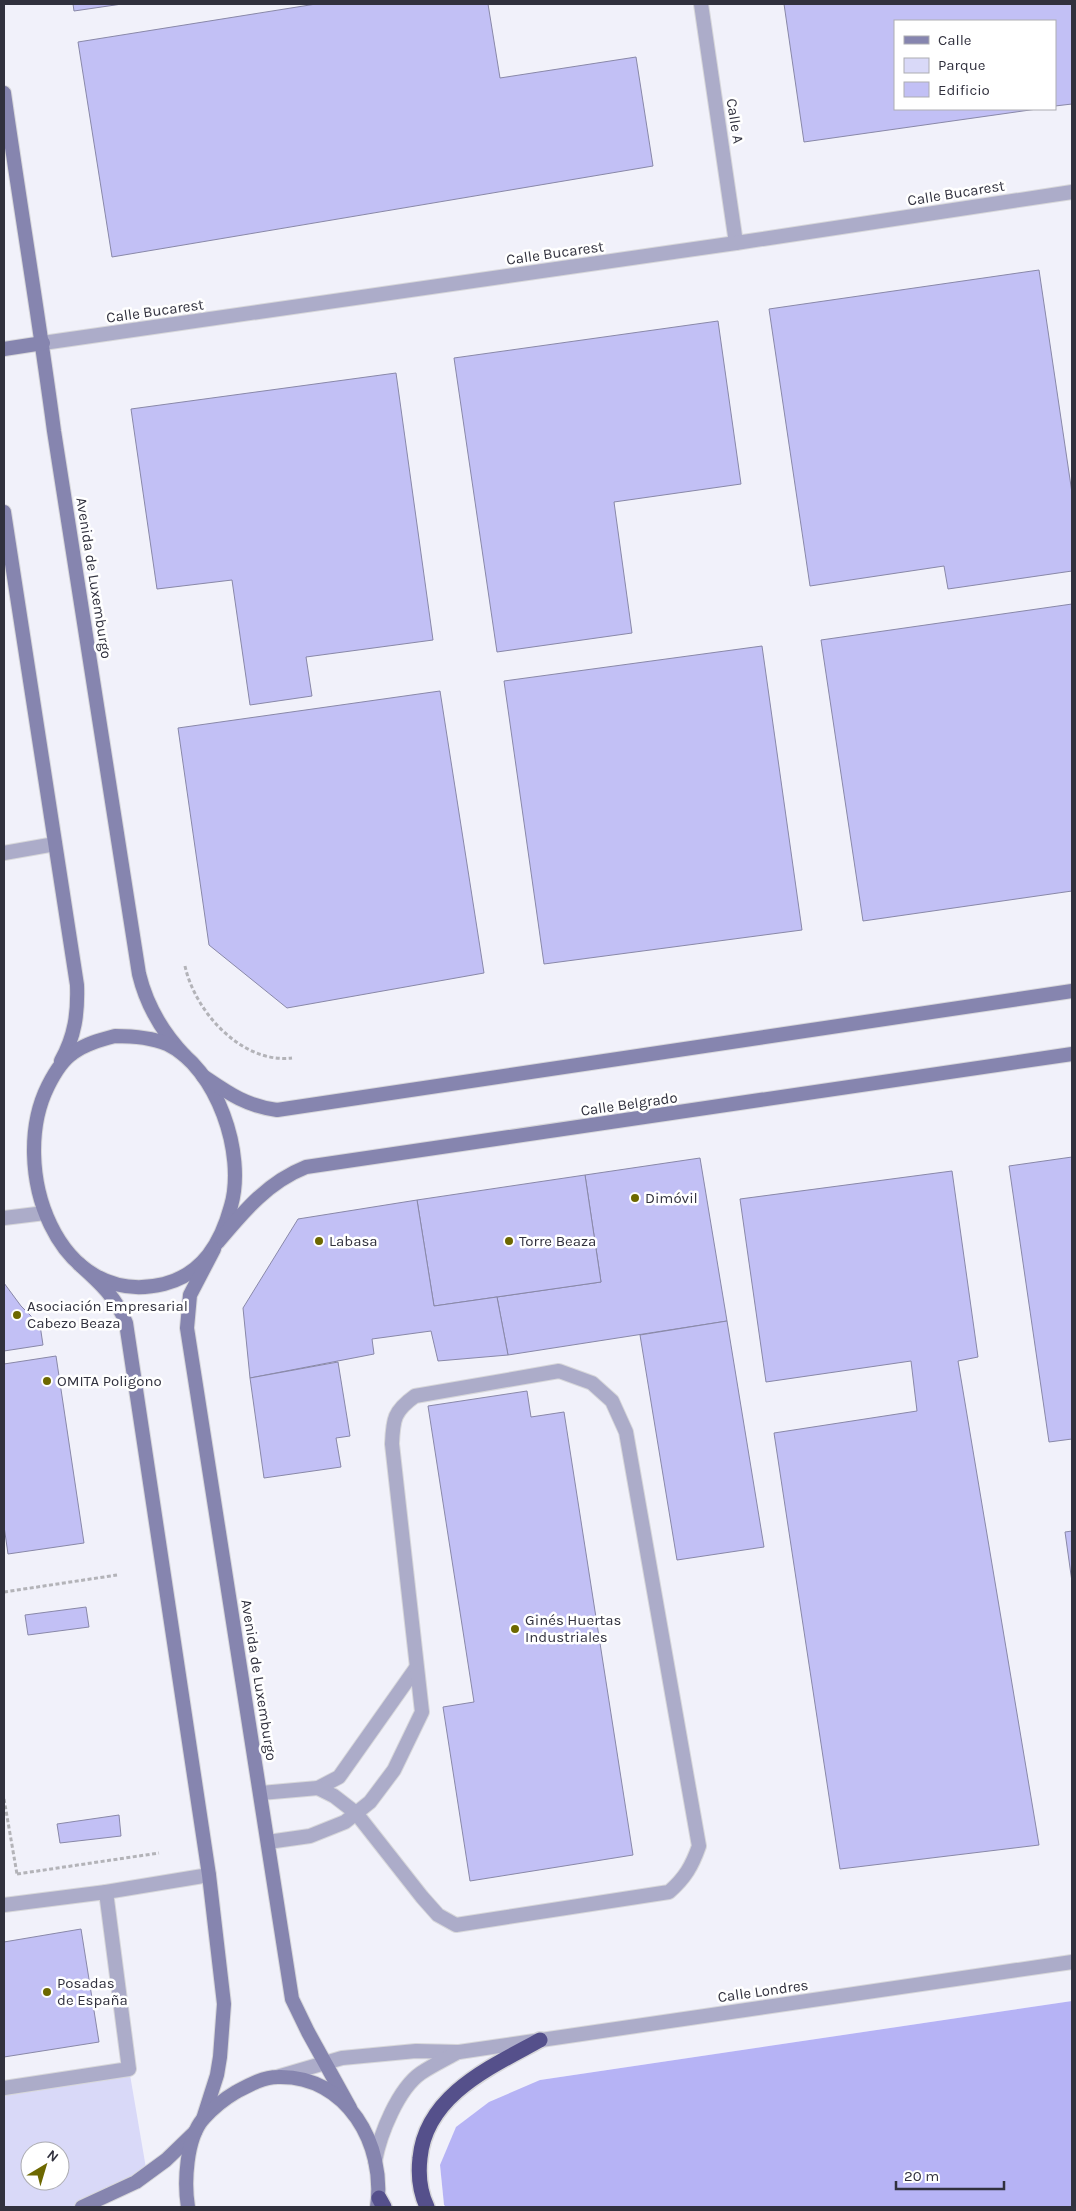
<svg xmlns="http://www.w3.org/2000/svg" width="1076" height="2211" font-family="Karla,sans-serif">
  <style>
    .built { fill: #f1f1fa; fill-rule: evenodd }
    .green { fill: #d9d9f8; fill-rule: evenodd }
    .forest { fill: #b6b3f5 }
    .building { fill: #c2c0f5; stroke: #8988a8 }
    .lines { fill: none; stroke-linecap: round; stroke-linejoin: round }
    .service-casing { stroke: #d7d7da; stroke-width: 16 }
    .minor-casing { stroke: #d7d7da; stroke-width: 16 }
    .secondary-casing { stroke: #d7d7da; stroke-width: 16 }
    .motorway-casing { stroke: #d7d7da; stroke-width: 18 }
    .path { stroke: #b3b3b8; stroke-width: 3; stroke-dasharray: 4 2.5; stroke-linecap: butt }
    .service { stroke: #acacc9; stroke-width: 14 }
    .minor { stroke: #acacc9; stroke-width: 14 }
    .secondary { stroke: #8685af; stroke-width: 14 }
    .motorway { stroke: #55508b; stroke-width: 15 }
    .poi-dot { fill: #6d6800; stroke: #fff; stroke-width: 2 }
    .labels { text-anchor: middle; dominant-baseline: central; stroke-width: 5; stroke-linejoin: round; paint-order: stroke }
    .street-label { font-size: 15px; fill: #31313e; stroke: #fff }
    .poi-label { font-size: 15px; fill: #31313e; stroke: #fff; text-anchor: start }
  </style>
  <rect width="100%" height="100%" fill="#fcfcfc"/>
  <path class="built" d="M4 4H1072V2001L540 2080 440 2165 444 2205 442 2207H4ZM895 21H1055V109H895ZM30 2151H60V2181H30Z"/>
  <path class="green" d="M129 2069 147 2174 82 2207H4V2088ZM30 2151H60V2181H30Z"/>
  <path class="forest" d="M1072 2001V2207H446L444 2205 440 2165 456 2127 489 2102 540 2080Z"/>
  <g class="building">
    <path d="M73 4H122L74 11Z"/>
    <path d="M316 4H488L500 78 636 57 653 166 112 257 78 42Z"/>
    <path d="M784 4H1072V104L1055 106V21H895V109H1037L804 142Z"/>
    <path d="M1039 270 1072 493V571L948 589 944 566 810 586 769 309Z"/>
    <path d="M718 321 741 484 614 502 632 633 497 652 454 358Z"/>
    <path d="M396 373 433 640 306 657 312 696 250 705 232 580 157 589 131 409Z"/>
    <path d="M1072 604V891L863 921 821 640Z"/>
    <path d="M762 646 802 930 544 964 504 681Z"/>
    <path d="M440 691 484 973 287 1008 209 945 178 728Z"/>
    <path d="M1072 1157V1439L1049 1442 1009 1166Z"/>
    <path d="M700 1158 727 1321 508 1355 497 1297 601 1282 585 1175Z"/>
    <path d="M952 1171 978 1357 958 1361 1039 1845 840 1869 774 1433 917 1411 911 1361 766 1382 740 1199Z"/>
    <path d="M585 1175 601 1282 434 1306 417 1200Z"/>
    <path d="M417 1200 434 1306 497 1297 508 1355 438 1361 431 1331 372 1339 374 1354 250 1378 243 1308 298 1219Z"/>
    <path d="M4 1283 21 1306 40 1325 43 1345 4 1351Z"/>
    <path d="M727 1321 764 1547 677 1560 640 1335Z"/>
    <path d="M56 1356 84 1543 8 1554 4 1526V1364Z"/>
    <path d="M338 1362 350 1436 336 1438 341 1467 264 1478 250 1378Z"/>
    <path d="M527 1391 531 1417 564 1412 633 1855 470 1881 443 1707 474 1702 428 1406Z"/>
    <path d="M1072 1531V1582L1065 1532Z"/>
    <path d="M86 1607 89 1627 28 1635 25 1615Z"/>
    <path d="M119 1815 121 1836 60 1843 57 1824Z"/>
    <path d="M81 1929 99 2042 4 2057V1942Z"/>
  </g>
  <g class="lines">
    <g class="service-casing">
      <g id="service">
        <path d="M4 853 55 844"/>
        <path d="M4 1218 45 1213"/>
        <path d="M261 1793 318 1788 339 1777 416 1668"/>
        <path d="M268 1842 310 1836 345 1822 370 1802 394 1770 422 1712 392 1444C393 1419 394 1411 415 1396L559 1371 592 1383 612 1401 626 1432 699 1846C692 1866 685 1878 669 1892L456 1925 438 1915 422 1897 356 1813 334 1796 318 1788"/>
        <path d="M106 1892 209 1875"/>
        <path d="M4 1905 106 1892 129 2069 4 2088"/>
      </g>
    </g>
    <g class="minor-casing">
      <g id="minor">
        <path d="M701 4 736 243"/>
        <path d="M43 343 736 243 1072 192"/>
        <path d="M277 2077 342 2058 416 2051 459 2052 1072 1962"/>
        <path d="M375 2161C380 2134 398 2089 421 2073 433 2065 446 2059 458 2052"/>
      </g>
    </g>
    <g class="secondary-casing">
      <g id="secondary">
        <path d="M4 93C20 205 39 318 54 431L139 974C147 1007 162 1032 185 1056"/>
        <path d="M4 349 43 343"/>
        <path d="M4 512 77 985C78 1013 75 1036 61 1061"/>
        <path d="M115 1036C132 1036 150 1037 167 1044 217 1068 246 1154 231 1206 221 1243 203 1274 164 1284 56 1310 8 1166 48 1086 54 1074 62 1060 73 1053 85 1044 100 1040 115 1036Z"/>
        <path d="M203 1076C228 1093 246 1106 277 1110L1072 991"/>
        <path d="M218 1242C244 1211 268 1182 306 1167L1072 1054"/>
        <path d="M214 1249 190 1295 187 1328 292 1999 308 2032 350 2108"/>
        <path d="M79 1264C99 1282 117 1298 126 1323L209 1875 224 2004 220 2057 217 2075 203 2119"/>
        <path d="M82 2207 136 2182 166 2160 195 2132"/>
        <path d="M188 2207C184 2183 186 2139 203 2119 212 2109 224 2099 236 2092 249 2085 263 2077 278 2077 347 2075 386 2145 377 2207"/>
      </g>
    </g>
    <g class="motorway-casing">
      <g id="motorway">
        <path d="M379 2198 384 2207"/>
        <path d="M427 2207C420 2192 418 2175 420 2158 426 2095 491 2067 540 2040"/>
      </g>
    </g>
    <g class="path">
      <path d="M185 966C195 1012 242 1064 292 1058"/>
      <path d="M4 1592 117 1575"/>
      <path d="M4 1799 17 1874"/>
      <path d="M17 1874 159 1853"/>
    </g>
    <use href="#service" class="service"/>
    <use href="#minor" class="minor"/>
    <use href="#secondary" class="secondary"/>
    <use href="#motorway" class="motorway"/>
  </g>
  <g class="poi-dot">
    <circle cx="635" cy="1198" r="5"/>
    <circle cx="319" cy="1241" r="5"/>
    <circle cx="509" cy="1241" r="5"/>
    <circle cx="17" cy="1315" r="5"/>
    <circle cx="47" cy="1381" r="5"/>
    <circle cx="515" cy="1629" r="5"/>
    <circle cx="47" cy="1992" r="5"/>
  </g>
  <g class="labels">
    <g class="street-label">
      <text transform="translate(735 121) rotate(81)">Calle A</text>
      <text transform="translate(956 193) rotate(-9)">Calle Bucarest</text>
      <text transform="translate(555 253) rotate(-8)">Calle Bucarest</text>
      <text transform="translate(155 311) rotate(-8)">Calle Bucarest</text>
      <text transform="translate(94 578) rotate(81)">Avenida de Luxemburgo</text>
      <text transform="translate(629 1104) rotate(-8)">Calle Belgrado</text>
      <text transform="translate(259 1680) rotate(81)">Avenida de Luxemburgo</text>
      <text transform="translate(763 1991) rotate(-8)">Calle Londres</text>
    </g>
    <g class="poi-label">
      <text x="645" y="1198">Dimóvil</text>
      <text x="329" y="1241">Labasa</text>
      <text x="519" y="1241">Torre Beaza</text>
      <text x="27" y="1306">Asociación Empresarial<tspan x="27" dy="17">Cabezo Beaza</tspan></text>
      <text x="57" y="1381">OMITA Poligono</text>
      <text x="525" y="1620">Ginés Huertas<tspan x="525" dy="17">Industriales</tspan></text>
      <text x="57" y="1983">Posadas<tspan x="57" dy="17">de España</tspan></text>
    </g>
  </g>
  <rect width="1076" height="2211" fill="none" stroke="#31313e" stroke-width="10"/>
  <rect x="894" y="20" width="162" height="90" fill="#ffffff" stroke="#adadb2"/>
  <rect x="904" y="36" width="25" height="8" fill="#8685af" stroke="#adadb2"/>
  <text x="938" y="45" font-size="15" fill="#31313e">Calle</text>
  <rect x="904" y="58" width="25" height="15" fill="#d9d9f8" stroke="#adadb2"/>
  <text x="938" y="70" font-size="15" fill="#31313e">Parque</text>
  <rect x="904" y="82" width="25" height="15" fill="#c2c0f5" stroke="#adadb2"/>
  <text x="938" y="95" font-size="15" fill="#31313e">Edificio</text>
  <g transform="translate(45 2166) rotate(38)"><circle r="24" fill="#ffffff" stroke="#adadb2"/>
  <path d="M0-4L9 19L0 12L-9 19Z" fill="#6d6800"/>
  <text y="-8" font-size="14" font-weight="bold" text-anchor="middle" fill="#31313e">N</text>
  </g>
  <path d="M896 2181v8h108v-8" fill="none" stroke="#31313e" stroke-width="2.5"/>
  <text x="904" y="2181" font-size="15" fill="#31313e" stroke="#ffffff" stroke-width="4" paint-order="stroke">20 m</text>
</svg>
